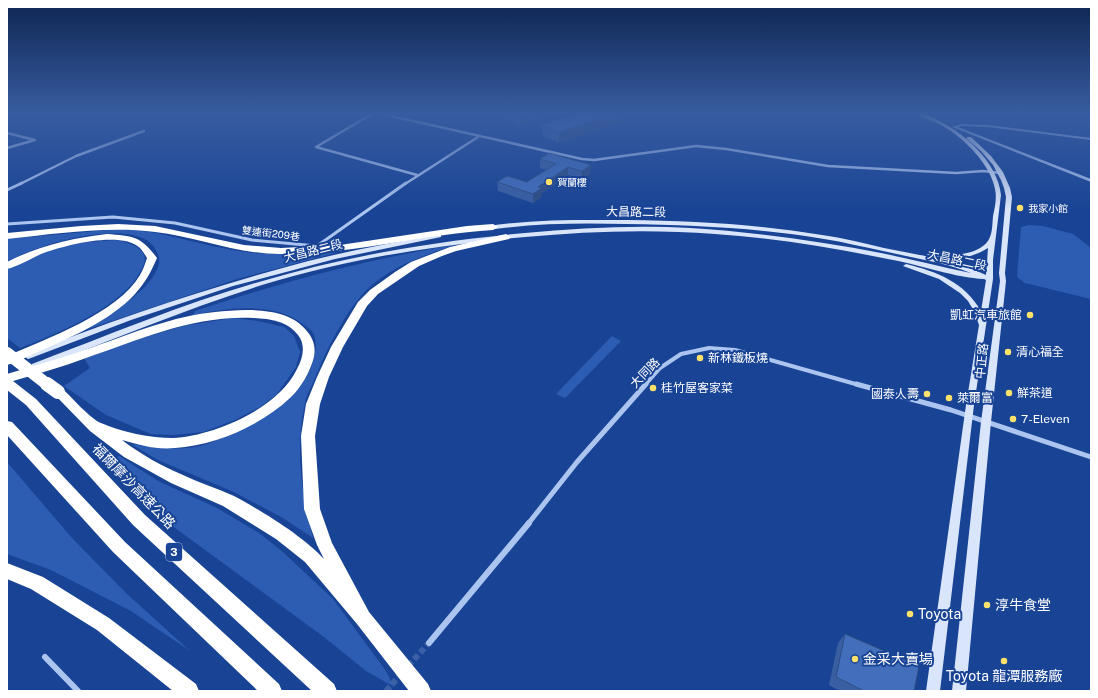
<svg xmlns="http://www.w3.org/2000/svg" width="1098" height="698" font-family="'Public Sans','Noto Sans TC',sans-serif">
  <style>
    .green { fill: #2d5db3 }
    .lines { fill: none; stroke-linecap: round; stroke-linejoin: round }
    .minor-tunnel { stroke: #3c60a5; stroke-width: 6; stroke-dasharray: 6 3; stroke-linecap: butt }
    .minor-far4 { stroke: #acc4f0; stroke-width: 2.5 }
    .minor-far3 { stroke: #acc4f0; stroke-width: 3 }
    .minor-far2 { stroke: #acc4f0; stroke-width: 4 }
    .minor-far1 { stroke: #acc4f0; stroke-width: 5 }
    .minor { stroke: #acc4f0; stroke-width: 6 }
    .tertiary { fill: #acc4f0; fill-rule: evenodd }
    .secondary { fill: #d9e5fb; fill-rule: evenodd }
    .motorway { fill: #fff; fill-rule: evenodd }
    .motorway-bridge-far1 { stroke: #fff; stroke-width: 12 }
    .motorway-bridge { stroke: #fff; stroke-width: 14 }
    .wall { fill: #395fa2 }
    .shaded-wall { fill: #2e4d84 }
    .building { fill: #426ebc; stroke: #2e4d84 }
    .poi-dot { fill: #ffe26b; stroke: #194495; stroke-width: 1.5 }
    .labels { text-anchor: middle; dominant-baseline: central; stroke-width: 4; stroke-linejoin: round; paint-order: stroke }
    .far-poi-label { font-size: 10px; fill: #fff; stroke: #194495; text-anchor: start }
    .far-street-label { font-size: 10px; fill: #fff; stroke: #194495 }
    .shield { fill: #194495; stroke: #bac7df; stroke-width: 1 }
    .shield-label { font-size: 11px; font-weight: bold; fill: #fff }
    .street-label { font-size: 12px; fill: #fff; stroke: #194495 }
    .poi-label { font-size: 12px; fill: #fff; stroke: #194495; text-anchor: start }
    .near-street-label { font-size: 14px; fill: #fff; stroke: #194495 }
    .near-poi-label { font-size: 14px; fill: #fff; stroke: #194495; text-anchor: start }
  </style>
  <rect width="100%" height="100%" fill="#194495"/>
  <g class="green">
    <path d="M1029 225 1043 226 1073 234 1091 248V299L1025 283 1017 277 1021 227Z"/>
    <path d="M119 229C160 230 198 245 239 251 272 257 305 253 339 250L335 253 237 279 70 335C96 321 151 295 159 264 160 257 158 253 154 247 132 216 34 245 7 262V239Z"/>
    <path d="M116 240C131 243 154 250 141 270 138 275 135 281 131 285 106 313 54 335 20 348L7 338V269L53 248 76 243Z"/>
    <path d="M459 244C428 254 396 264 372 285 355 300 343 320 333 339 325 353 319 368 313 383 310 389 306 396 305 403 295 449 301 493 313 538L283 518 234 492 158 460 131 444C154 448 177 451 200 446 209 444 218 439 226 436 262 421 302 399 314 359 316 351 317 341 313 333 312 330 307 327 304 325 275 301 228 308 193 315L195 311C281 282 369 259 459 244Z"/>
    <path d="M233 318 258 321 284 327 294 336 300 352 296 367 277 394 260 407 235 420 203 432 174 435 151 434 106 415 64 386 90 368 84 358 142 338 183 326Z"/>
    <path d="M612 336 621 341 565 398 556 394Z"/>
    <path d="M119 456 160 482 217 508 259 533 284 553 333 599 386 671 394 687 366 671 324 637 167 522 147 505 108 462Z"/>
    <path d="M7 462 71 537 127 594 190 651 131 611 51 570 7 554Z"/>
  </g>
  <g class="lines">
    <g class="minor-tunnel">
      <path d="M408 666 429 643"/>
      <path d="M386 691 402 673"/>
    </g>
    <g class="minor-far4">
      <path d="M373 112 582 159 594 160 696 146 726 149 828 166 956 173 983 171 1001 173"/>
      <path d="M375 112 316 147 417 175"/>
      <path d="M7 133 35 140 7 148"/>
      <path d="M20 184 76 156 144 131"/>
      <path d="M405 184 478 137"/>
    </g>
    <g class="minor-far3">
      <path d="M7 190 22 183"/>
      <path d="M7 224 113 217 175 223 252 240 317 246 406 183"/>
    </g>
    <path class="minor-far2" d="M645 385 660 368 681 354 709 348 735 350 859 385"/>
    <g class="minor-far1">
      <path d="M856 384 951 410 1091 457"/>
      <path d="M528 524 577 462 646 384"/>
    </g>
    <g class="minor">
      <path d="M429 643 529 523"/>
      <path d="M45 657 78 691"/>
    </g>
    <g class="tertiary">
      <path d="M1088 112H1091V114Z"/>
      <path d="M961 124 988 125 1091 138V140L988 127 961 126 958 127 1091 179V182L952 127Z"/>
    </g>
    <g class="secondary">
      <path d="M913 112C920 111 927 115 933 118 962 130 998 162 1001 195L993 260V279L974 405 940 691H926L966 405 979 325 974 311 968 301 960 293 939 279 903 266 906 264C938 272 964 282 981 311L986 280 984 279C956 278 921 265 893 260 834 248 775 238 715 234 652 229 588 231 525 237 436 245 347 259 262 285 186 309 112 340 38 368L35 369 31 366 32 364C107 336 182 304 259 282 346 256 435 241 525 233 580 228 635 225 690 228 754 232 818 241 881 253 911 259 941 267 971 273 943 262 913 258 883 251 863 247 844 242 824 239 759 228 693 225 627 224 581 223 534 223 488 230L485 228 488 226C534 219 580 220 627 220 692 221 757 224 822 235 843 238 863 243 884 248 919 255 954 260 986 275L988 248C970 260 948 260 928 255L927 254C932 250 941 254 947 254 960 255 972 254 983 246 993 239 992 227 993 216 995 207 997 198 995 189 991 165 964 138 943 126 934 121 922 118 913 112Z"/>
      <path d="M967 137H971L991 156 1003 172 1010 188 1012 197 1005 273 1006 281 991 422 966 691H952L981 422 1000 281 999 273 1006 197 1004 188 1001 180 993 165 981 151 967 139Z"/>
      <path d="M439 234 441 235V237L335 259 233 286 131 320 31 358 28 359 24 356 25 354C109 322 192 293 279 269 331 254 385 244 439 234Z"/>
    </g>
    <g class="motorway">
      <path d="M118 224 155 226 244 245 281 248 340 245 467 226 493 224 498 227 493 230C422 234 352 255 280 254 237 254 197 237 155 232 106 226 56 234 7 239V233L81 226Z"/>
      <path d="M107 234C133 236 141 236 157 258 151 272 145 283 135 294 110 321 71 337 38 352 28 356 18 362 7 365V356C46 339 118 313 140 275 143 270 145 264 147 258 145 255 143 251 140 248 121 230 62 246 41 254 30 259 19 266 7 269V262C38 246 72 238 107 234Z"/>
      <path d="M506 234 511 237 509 239 456 251 442 256 419 266 378 294 367 306 343 347 329 377 320 404 315 436 320 509 332 543 369 612 428 684 431 691H409L357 624 305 562 276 539 223 506 171 483 124 457 90 431 52 392 53 389 58 387 63 389C71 397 92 420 101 423 122 432 150 438 173 438 214 436 279 408 297 369 303 358 306 345 298 335 287 321 271 319 254 318 194 315 141 339 86 358 62 367 37 374 13 381L36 399 145 515 334 684 337 691H312L133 525 26 405 7 390V374C36 365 65 357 93 347 133 333 173 316 215 312 243 309 287 306 306 330 313 338 316 346 314 357 310 372 301 388 290 398 260 426 216 445 175 448 157 450 139 445 122 440 140 454 162 466 183 475 199 483 217 488 234 496 262 511 303 536 324 559L317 545 304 509 301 436 306 404 317 377 331 347 358 302 370 290 395 272 411 262 450 247Z"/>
      <path d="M7 421 12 422 125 542 279 684 282 691H258L113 552 7 435Z"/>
      <path d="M7 563 43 577 109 618 196 684 199 691H173L97 630 31 589 7 579Z"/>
    </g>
    <path class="motorway-bridge-far1" d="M7 353 48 385"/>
    <path class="motorway-bridge" d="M47 384 58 392"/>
  </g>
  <g class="wall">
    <path d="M490 112H565L520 126Z"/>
    <path d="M583 112H625L624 121 559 143 542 135V125Z"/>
    <path d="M540 159 591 165 590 174 582 179 568 175 542 193V197L533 203 498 191 497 182H527L546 170 540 168Z"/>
    <path d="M845 634 914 691H840L829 685 838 643Z"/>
  </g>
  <g class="shaded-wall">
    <path d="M541 112H565L520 126V118Z"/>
    <path d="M621 112H625L624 121 559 143V132Z"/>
    <path d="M591 165 590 174 582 179V171Z"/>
    <path d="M568 167V175L542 193V197L533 203V194L538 187Z"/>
  </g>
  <g class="building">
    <path d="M506 112H541L520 118Z"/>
    <path d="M583 112H621L559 132 542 125Z"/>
    <path d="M549 153 591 165 582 171 568 167 538 187 542 188 533 194 497 182 507 176 527 182 556 164 540 159Z"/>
    <path d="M845 634 919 666 914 691H864L836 677Z"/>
  </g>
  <linearGradient id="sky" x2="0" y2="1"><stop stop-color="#0e2552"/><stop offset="0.54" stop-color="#385ca0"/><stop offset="1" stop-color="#385ca0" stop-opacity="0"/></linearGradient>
  <rect width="1098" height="209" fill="url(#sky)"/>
  <g class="poi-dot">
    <circle cx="549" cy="182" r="4"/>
    <circle cx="1020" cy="208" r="4"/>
    <circle cx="1030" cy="315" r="4"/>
    <circle cx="1008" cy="352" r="4"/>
    <circle cx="700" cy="358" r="4"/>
    <circle cx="653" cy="388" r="4"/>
    <circle cx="1009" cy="393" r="4"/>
    <circle cx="927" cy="394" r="4"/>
    <circle cx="949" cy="398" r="4"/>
    <circle cx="1013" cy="419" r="4"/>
    <circle cx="987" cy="605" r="4"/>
    <circle cx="910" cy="614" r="4"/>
    <circle cx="855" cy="659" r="4"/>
    <circle cx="1004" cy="661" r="4"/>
  </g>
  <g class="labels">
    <g class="far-poi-label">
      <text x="557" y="182">賀蘭樓</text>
      <text x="1028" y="208">我家小館</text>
    </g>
    <g class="far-street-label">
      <text transform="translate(271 233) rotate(7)">雙連街209巷</text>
    </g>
    <rect class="shield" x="166" y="543" width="16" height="18" rx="3"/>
    <g class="shield-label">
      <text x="174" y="552">3</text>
    </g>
    <g class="street-label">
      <text transform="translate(636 212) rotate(1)">大昌路二段</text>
      <text transform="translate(313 251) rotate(-14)">大昌路二段</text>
      <text transform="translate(957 260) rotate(12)">大昌路二段</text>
      <text transform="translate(982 361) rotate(-84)">中正路</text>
      <text transform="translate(645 373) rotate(-46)">大同路</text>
    </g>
    <g class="poi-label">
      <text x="1022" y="315" text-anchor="end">凱虹汽車旅館</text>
      <text x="1016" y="352">清心福全</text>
      <text x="708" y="358">新林鐵板燒</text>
      <text x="661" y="388">桂竹屋客家菜</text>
      <text x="1017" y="393">鮮茶道</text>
      <text x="919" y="394" text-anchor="end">國泰人壽</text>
      <text x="957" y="398">萊爾富</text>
      <text x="1021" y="419">7-Eleven</text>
    </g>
    <g class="near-street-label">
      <text transform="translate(134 486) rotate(46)">福爾摩沙高速公路</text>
    </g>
    <g class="near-poi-label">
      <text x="995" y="605">淳牛食堂</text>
      <text x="918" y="614">Toyota</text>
      <text x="863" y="659">金采大賣場</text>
      <text x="1004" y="676" text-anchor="middle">Toyota 龍潭服務廠</text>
    </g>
  </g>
  <rect width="1098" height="698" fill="none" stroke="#ffffff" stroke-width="16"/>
</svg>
